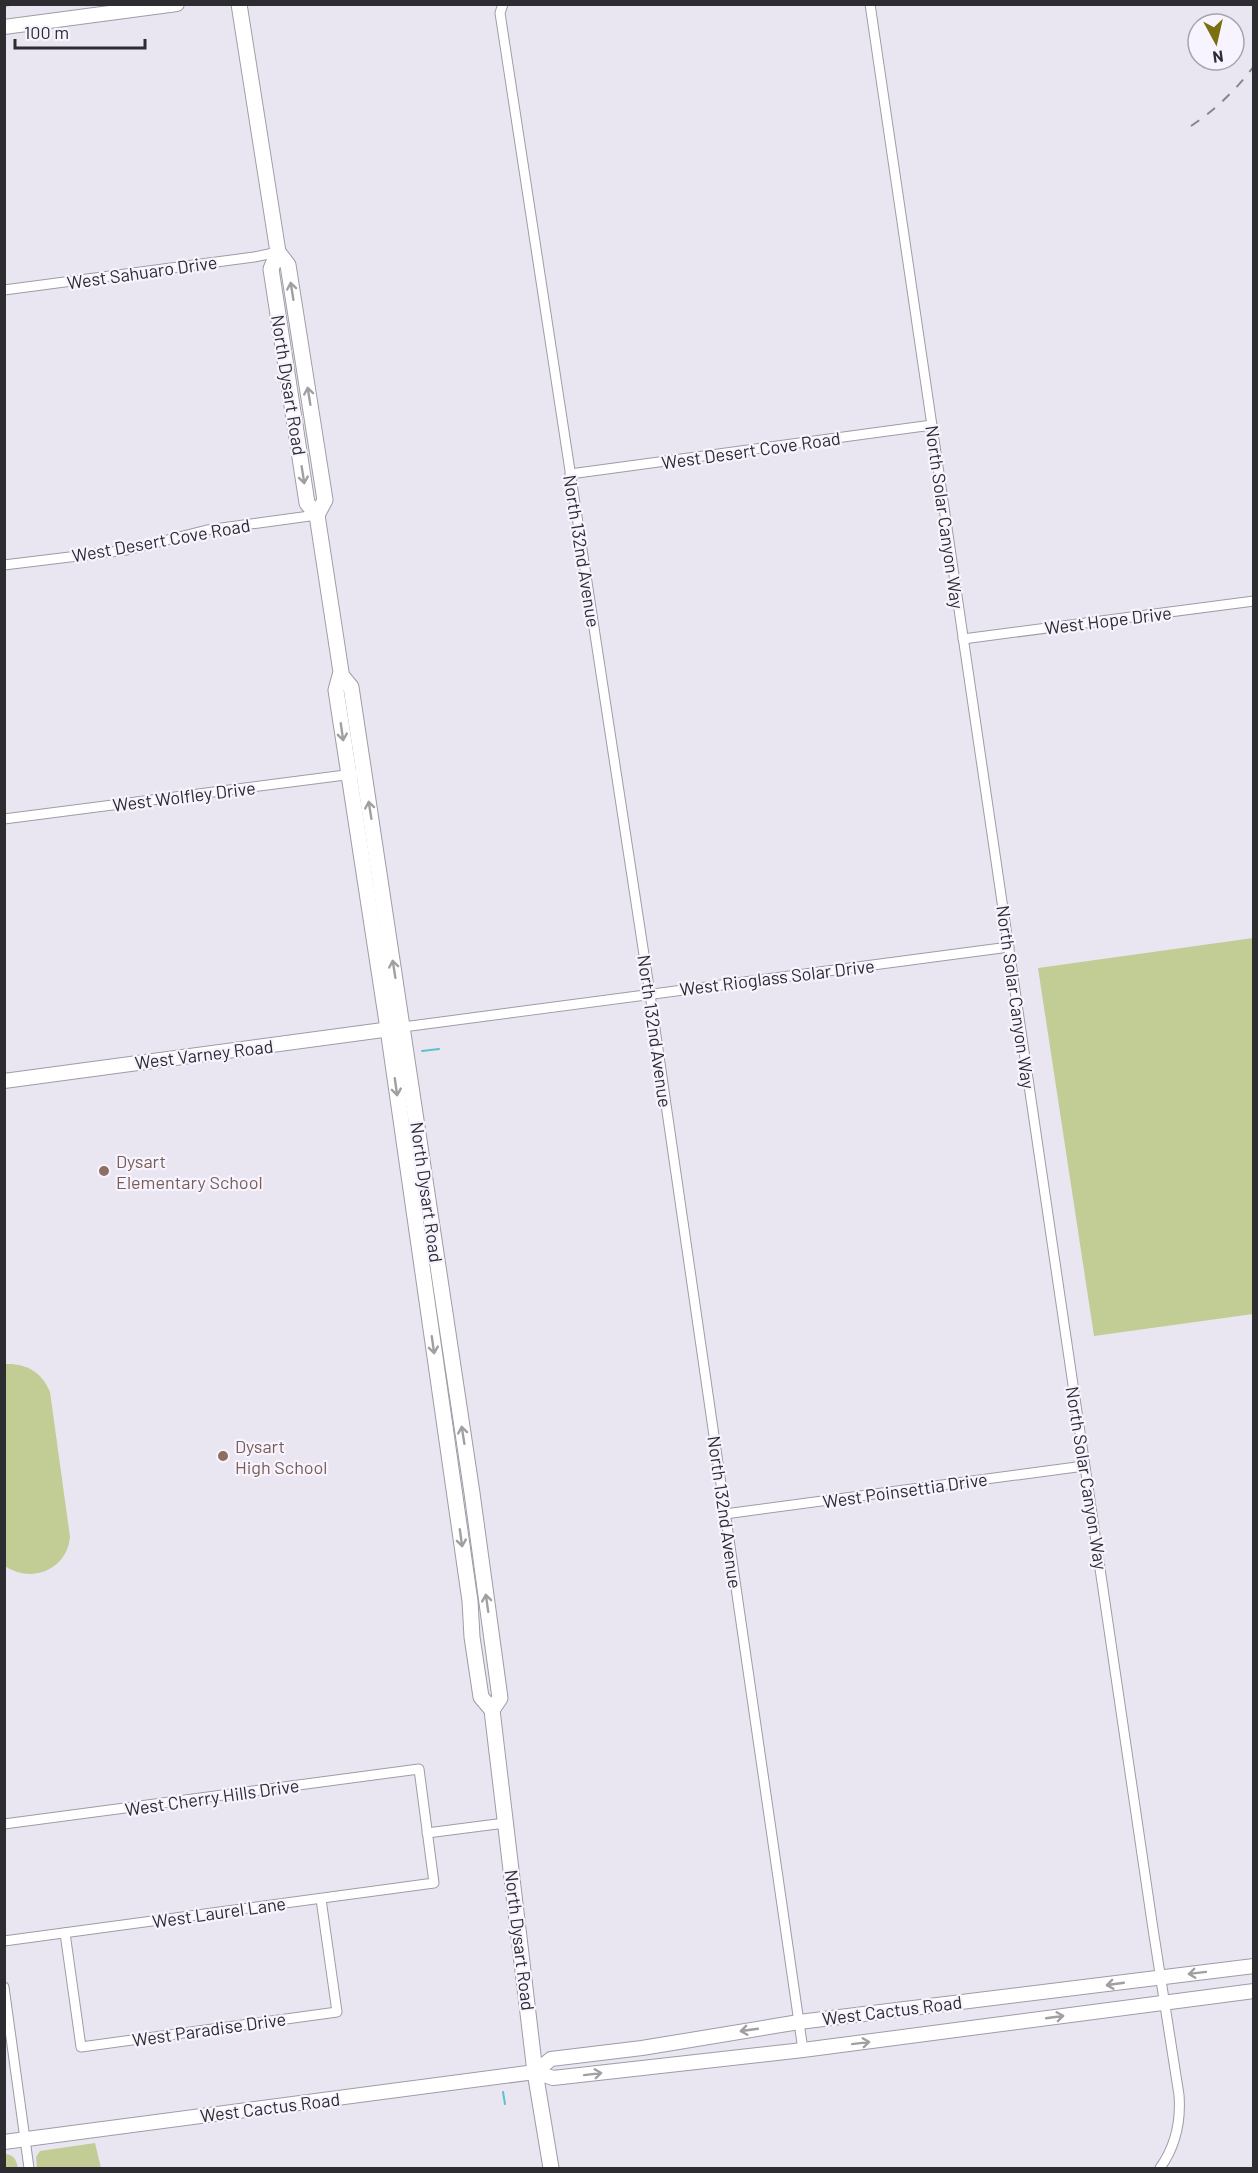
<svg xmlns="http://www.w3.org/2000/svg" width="1258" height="2173" font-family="Barlow,sans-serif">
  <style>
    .green { fill: #c2cd96 }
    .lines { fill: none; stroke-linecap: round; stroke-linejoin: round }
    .stream { stroke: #5cc2c8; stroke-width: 2 }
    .street-casing { stroke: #9f9ca6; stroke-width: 11 }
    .secondary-casing { stroke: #9f9ca6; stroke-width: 16 }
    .primary-casing { stroke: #9f9ca6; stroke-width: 17 }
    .street { stroke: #fff; stroke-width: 9 }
    .secondary { stroke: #fff; stroke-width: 14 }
    .primary { stroke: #fff; stroke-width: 15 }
    .rail { stroke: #88868d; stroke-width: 2; stroke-dasharray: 10 10; stroke-linecap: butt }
    .oneway { stroke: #a0a0a2 }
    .education-dot { fill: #8d6e63; stroke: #f7f4ff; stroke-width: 2 }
    .labels { text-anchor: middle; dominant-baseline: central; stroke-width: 4.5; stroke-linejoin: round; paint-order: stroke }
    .street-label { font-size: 18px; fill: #2d2c30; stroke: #f7f4ff }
    .education-label { font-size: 18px; fill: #785e54; stroke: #f7f4ff; text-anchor: start }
  </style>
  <rect width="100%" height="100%" fill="#eae6f1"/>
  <g class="green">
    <path d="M1253 938V1314L1094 1336 1038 968Z"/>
    <path d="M5 1364C26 1363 42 1372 50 1392L70 1537C67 1570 31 1584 5 1566Z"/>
    <path d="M95 2143 101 2168H37L36 2157 40 2151Z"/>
    <path d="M5 2154C14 2155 16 2159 18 2168H5Z"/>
  </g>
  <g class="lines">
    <g class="stream">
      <path d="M4 6 16 4"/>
      <path d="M422 1051 439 1049"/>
      <path d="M503 2092 505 2104"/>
    </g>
    <g class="street-casing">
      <g id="street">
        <path d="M503 4 500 13 650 994 803 2050"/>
        <path d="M870 4 1153 1929 1179 2095C1181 2121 1175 2147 1160 2168"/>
        <path d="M4 290 254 257 278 252"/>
        <path d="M570 474 932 425"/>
        <path d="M4 565 127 550 207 530 317 515"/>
        <path d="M963 639 1254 601"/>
        <path d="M4 819 353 774"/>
        <path d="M403 1027 1009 947"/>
        <path d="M725 1514 1084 1466"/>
        <path d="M4 1824 419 1769 434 1883 4 1941"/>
        <path d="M427 1833 505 1823"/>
        <path d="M65 1933 81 2047 337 2012 321 1899"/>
        <path d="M4 1987 29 2168"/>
      </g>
    </g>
    <g class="secondary-casing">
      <g id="secondary">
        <path d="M4 27 177 4"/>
        <path d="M4 1081 398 1028"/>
        <path d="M535 2072 551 2059 642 2048 799 2022 1254 1966"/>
        <path d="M4 2142 535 2072 553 2078 803 2050 1254 1991"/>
      </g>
    </g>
    <g class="primary-casing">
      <g id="primary">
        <path d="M239 4 278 252 288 265 325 500 317 515"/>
        <path d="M278 252 271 269 307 503 317 515 341 672 336 690 388 1029 470 1601 472 1637 481 1697 492 1710 535 2072 551 2168"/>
        <path d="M341 675 351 687 472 1493 500 1698 492 1710"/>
      </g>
    </g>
    <use href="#street" class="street"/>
    <use href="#secondary" class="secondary"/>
    <use href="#primary" class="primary"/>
    <path class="rail" d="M1191 126C1215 110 1236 90 1254 66"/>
  </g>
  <defs><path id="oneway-shaft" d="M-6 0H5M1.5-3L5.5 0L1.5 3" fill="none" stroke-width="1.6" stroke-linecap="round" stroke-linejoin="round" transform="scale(1.5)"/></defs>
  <g class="oneway">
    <use href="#oneway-shaft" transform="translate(292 291) rotate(-99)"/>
    <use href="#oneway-shaft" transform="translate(309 396) rotate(-99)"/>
    <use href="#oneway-shaft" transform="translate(303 475) rotate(81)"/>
    <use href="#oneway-shaft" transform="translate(342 732) rotate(82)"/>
    <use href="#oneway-shaft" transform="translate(370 810) rotate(-99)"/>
    <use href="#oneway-shaft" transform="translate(394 969) rotate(-99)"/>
    <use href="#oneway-shaft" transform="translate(396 1087) rotate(82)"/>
    <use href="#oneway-shaft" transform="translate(433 1345) rotate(82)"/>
    <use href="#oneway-shaft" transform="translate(463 1435) rotate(-99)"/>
    <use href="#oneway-shaft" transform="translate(461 1538) rotate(82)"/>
    <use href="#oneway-shaft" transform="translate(487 1603) rotate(-98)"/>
    <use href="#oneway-shaft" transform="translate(1197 1973) rotate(173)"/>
    <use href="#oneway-shaft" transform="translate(1115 1984) rotate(172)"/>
    <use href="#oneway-shaft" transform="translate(1055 2017) rotate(-8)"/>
    <use href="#oneway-shaft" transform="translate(749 2030) rotate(172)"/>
    <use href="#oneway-shaft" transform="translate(861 2043) rotate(-7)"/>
    <use href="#oneway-shaft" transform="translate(593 2074) rotate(-7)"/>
  </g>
  <g class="education-dot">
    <circle cx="104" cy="1171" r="6"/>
    <circle cx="223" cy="1456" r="6"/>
  </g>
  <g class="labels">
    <g class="street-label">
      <text transform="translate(142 272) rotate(-8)">West Sahuaro Drive</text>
      <text transform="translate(289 385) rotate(81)">North Dysart Road</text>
      <text transform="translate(751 450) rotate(-8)">West Desert Cove Road</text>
      <text transform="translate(945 517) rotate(82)">North Solar Canyon Way</text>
      <text transform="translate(161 540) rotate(-10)">West Desert Cove Road</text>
      <text transform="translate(582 551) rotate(81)">North 132nd Avenue</text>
      <text transform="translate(1108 620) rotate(-7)">West Hope Drive</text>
      <text transform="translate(184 796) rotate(-7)">West Wolfley Drive</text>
      <text transform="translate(777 977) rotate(-7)">West Rioglass Solar Drive</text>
      <text transform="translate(1016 997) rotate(82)">North Solar Canyon Way</text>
      <text transform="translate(655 1031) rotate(82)">North 132nd Avenue</text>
      <text transform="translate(204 1054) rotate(-7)">West Varney Road</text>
      <text transform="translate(427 1192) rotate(82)">North Dysart Road</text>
      <text transform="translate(1087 1478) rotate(81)">North Solar Canyon Way</text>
      <text transform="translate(905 1490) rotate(-8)">West Poinsettia Drive</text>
      <text transform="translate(725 1512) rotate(82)">North 132nd Avenue</text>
      <text transform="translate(212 1797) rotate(-8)">West Cherry Hills Drive</text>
      <text transform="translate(219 1912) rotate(-8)">West Laurel Lane</text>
      <text transform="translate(520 1940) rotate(83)">North Dysart Road</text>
      <text transform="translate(892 2010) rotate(-7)">West Cactus Road</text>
      <text transform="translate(209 2029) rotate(-8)">West Paradise Drive</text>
      <text transform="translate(270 2107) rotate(-7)">West Cactus Road</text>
    </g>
    <g class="education-label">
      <text x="116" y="1161">Dysart<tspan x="116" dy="21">Elementary School</tspan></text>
      <text x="235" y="1446">Dysart<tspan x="235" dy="21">High School</tspan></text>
    </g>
  </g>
  <rect width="1258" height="2173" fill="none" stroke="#2d2c30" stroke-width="12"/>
  <g transform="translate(1216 42) rotate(172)"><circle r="28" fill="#f7f4ff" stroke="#a6a4ac" stroke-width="1.5"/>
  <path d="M0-4.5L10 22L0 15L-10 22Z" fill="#7a7010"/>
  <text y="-9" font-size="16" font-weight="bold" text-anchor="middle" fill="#2d2c30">N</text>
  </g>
  <path d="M15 39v9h130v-9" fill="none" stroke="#2d2c30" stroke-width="3"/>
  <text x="24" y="39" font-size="18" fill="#2d2c30" stroke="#f7f4ff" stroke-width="4.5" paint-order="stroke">100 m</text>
</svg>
